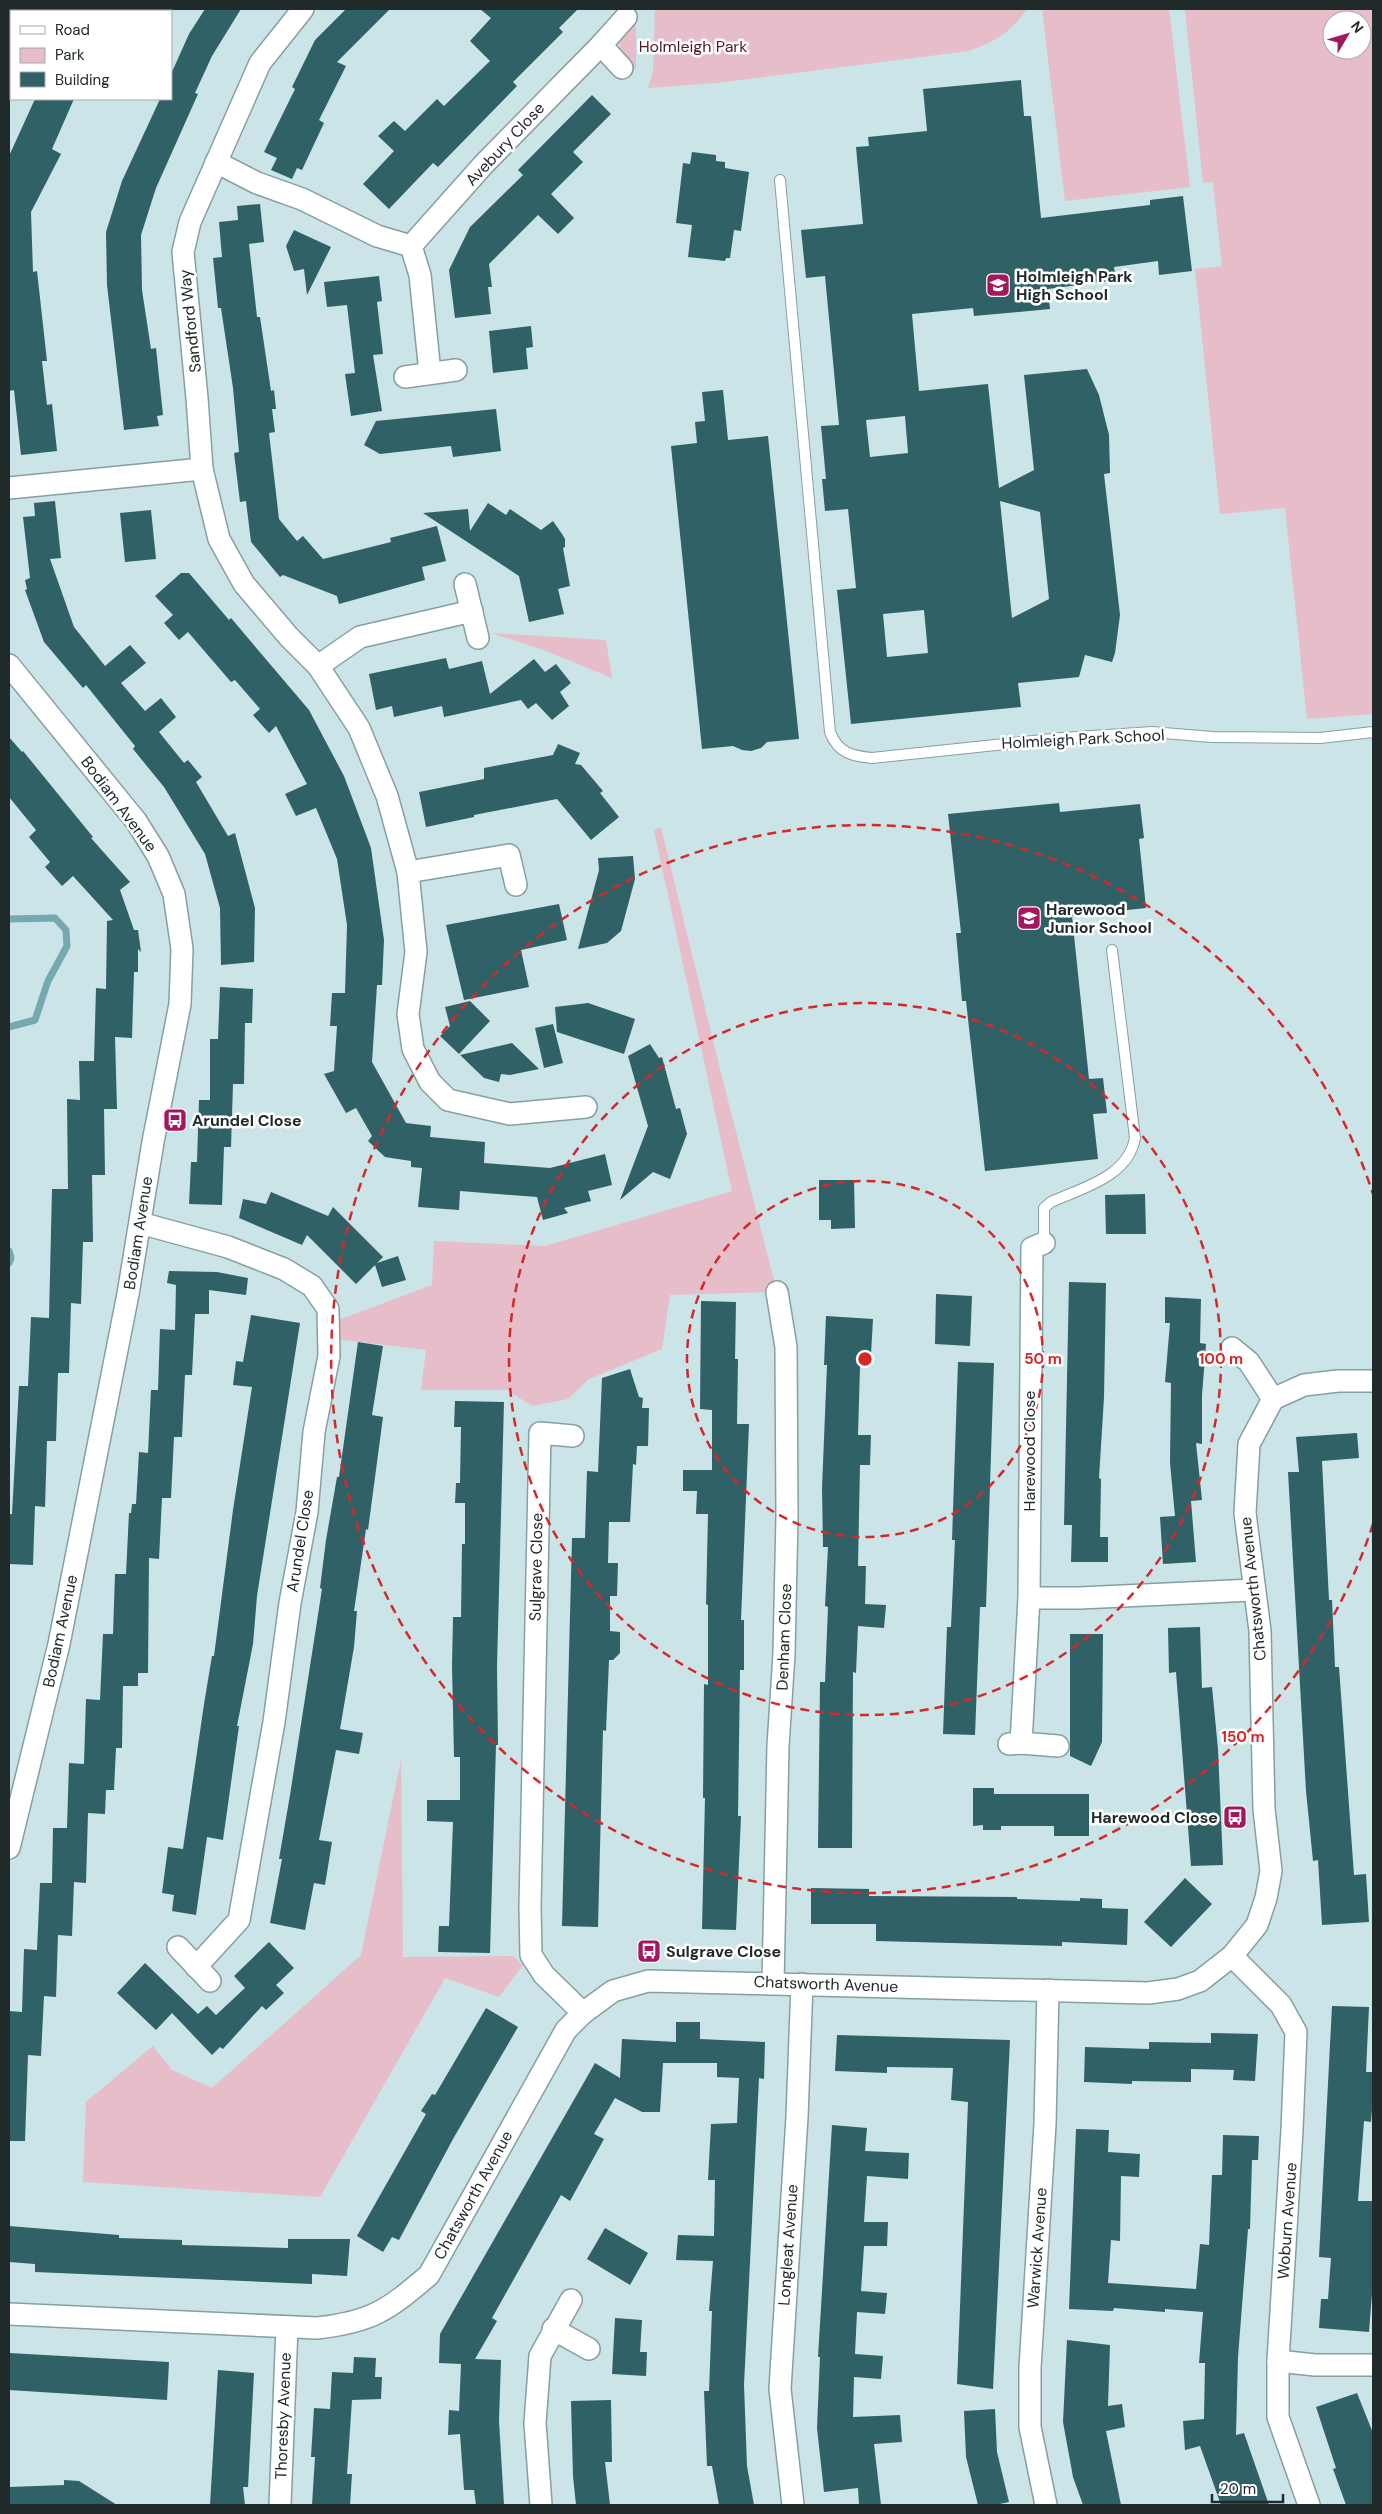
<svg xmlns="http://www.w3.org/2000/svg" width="1382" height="2514" font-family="'DM Sans',sans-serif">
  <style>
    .green { fill: #e7bdca; fill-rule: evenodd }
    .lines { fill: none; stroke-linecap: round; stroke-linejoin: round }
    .stream { stroke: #76a9af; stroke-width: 7 }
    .building { fill: #2f6167; fill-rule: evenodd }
    .service-casing { stroke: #879fa3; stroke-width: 12 }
    .minor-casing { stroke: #879fa3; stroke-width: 24 }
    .service { stroke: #fff; stroke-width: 10 }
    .minor { stroke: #fff; stroke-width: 21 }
    .ring { fill: none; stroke: #d62828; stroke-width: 2.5; stroke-dasharray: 9 6 }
    .labels { text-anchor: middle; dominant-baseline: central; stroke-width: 5; stroke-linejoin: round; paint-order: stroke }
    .park-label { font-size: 16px; fill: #4e182e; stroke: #fff }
    .street-label { font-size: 16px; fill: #202a2b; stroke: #fff }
    .poi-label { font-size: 16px; font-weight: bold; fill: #202a2b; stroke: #fff; text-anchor: start }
    .centre { fill: #d62828; stroke: #fff; stroke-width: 2.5 }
    .ring-label { font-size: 15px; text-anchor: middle; font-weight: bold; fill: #d62828; stroke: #fff; stroke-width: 5; stroke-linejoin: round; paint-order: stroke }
  </style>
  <rect width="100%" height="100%" fill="#cae4e7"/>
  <g class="green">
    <path d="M623 9H636V70C612 47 619 40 623 9Z"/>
    <path d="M655 9H1027C1010 33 997 41 969 51L717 83 648 88 653 71Z"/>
    <path d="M1042 9H1169L1190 187 1065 201Z"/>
    <path d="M1185 9H1373V714L1307 719 1285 508 1220 514 1195 269 1222 266 1213 182 1203 183ZM1332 20H1362V50H1332Z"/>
    <path d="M491 633 606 640 612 678 544 650Z"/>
    <path d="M661 827 720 1069 777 1292 670 1295 662 1349 589 1379 568 1399 532 1406 507 1390H421L426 1350 329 1338 328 1324 432 1285 434 1241 545 1246 732 1191 654 830Z"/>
    <path d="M401 1760 403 1957 513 1956 523 1965 499 1997 445 1978 320 2197 83 2182 86 2102 153 2046 172 2070 212 2088 361 1955Z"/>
  </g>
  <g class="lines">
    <g class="stream">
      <path d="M9 919 55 918 66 930 67 946 48 981 35 1020 9 1027"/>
      <path d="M9 1251 11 1258 9 1263"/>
    </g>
  </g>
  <g class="building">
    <path d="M205 9H241L212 56 195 93 198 94 156 188 141 235 142 290 151 349 156 348 163 415 157 416 159 426 124 430 107 285 106 232 122 181 160 99H171V74L189 34Z"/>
    <path d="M346 9H390L337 62 346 66 319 120 324 123 302 170 297 168 292 179 271 170 277 158 264 152 295 89 292 87 315 40Z"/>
    <path d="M480 9H578L559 28 563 32 513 82 517 86 438 167 433 163 389 209 363 184 394 151 378 136 394 121 405 131 437 99 444 106 490 61 470 41 491 18Z"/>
    <path d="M1021 80 1024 116H1031L1041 218 1150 205V200L1183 196 1192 271 1159 275 1158 261 1114 267 1116 280 1048 289 1050 309 974 316 973 308 912 314 919 391 988 384 999 488 1034 470 1024 375 1087 369 1099 395 1109 435 1110 473 1104 474 1120 615 1115 653 1112 662 1085 655 1079 677 1018 683 1021 707 851 724 837 590 856 588 848 509 825 511 822 479H826L821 426 839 425 825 276 806 278 801 230 863 224 856 147 869 146 868 137 927 131 923 89ZM905 416 908 453 870 457 866 420ZM1000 501 1040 512 1049 599 1012 618ZM924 610 928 653 887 657 883 614Z"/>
    <path d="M592 95 611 114 573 152 583 162 551 194 574 218 558 234 538 215 489 264 492 287H488L491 314 455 318 449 270 470 227 523 175 518 170Z"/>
    <path d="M35 99H74L52 149 61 154 31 212 33 272 37 271 47 361H42L47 405 52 404 57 451 21 455 14 390 9 391V156Z"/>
    <path d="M692 152 716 155V161L725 162V168L749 172 741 231 734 230 730 258H726L725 261 688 257 692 225 676 223 683 163 690 164Z"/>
    <path d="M260 204 264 242 249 244 257 317H260L271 391 274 390 276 409H272L275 432 269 433 279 519 297 541 303 536 323 559 391 542 390 538 437 526 446 561 422 567 425 580 339 604 337 596 283 575 280 577 251 542 246 501 240 502 234 453 239 452 233 388 221 308H218L213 258 222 257 219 222 238 220 237 206Z"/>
    <path d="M294 230 331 247 307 295 304 269 294 271 286 246Z"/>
    <path d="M379 276 382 301 377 302 383 354 373 355 382 411 351 416 345 374 355 373 347 305 327 307 324 282Z"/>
    <path d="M531 326 533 347 526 348 528 369 493 373 489 331Z"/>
    <path d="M723 390 728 440 768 436 799 739 767 742 761 748 751 751 742 750 733 746 702 749 671 446 697 443 695 422 705 421 702 392Z"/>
    <path d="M496 409 501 451 453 457 451 446 380 454 364 445 376 421Z"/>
    <path d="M55 501 61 558 50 559 74 627 105 666 130 645 146 663 121 683 145 711 161 698 176 717 159 732 184 763 188 760 202 777 196 782 228 836 235 833 255 908 254 962 221 965 220 908 205 854 164 787 133 749 135 746 86 685 83 688 44 642 25 590 27 589 25 580 30 578 23 517 35 516 34 503Z"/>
    <path d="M488 503 506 515 510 509 541 530 553 521 562 534 565 539V547L563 548 570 586 558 589 564 614 529 622 519 576 423 513 468 509 470 531Z"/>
    <path d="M151 510 156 559 125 562 120 513Z"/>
    <path d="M181 573H189L229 620 231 618 309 710 344 776 371 848 384 940 382 985H377L372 1062 406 1123 431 1126 430 1137 485 1142 484 1163 550 1168 605 1154 612 1185 588 1191 591 1201 564 1208 568 1213 543 1220 537 1197 460 1191 459 1210 418 1207 422 1168 411 1167V1161L385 1157 368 1141 372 1136 356 1108 346 1113 324 1074 334 1071 337 1026H330L332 993H345L347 925 337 859 316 808 296 816 285 794 307 784 276 726 269 733 253 715 260 709 235 680 231 682 188 632 179 640 164 623 173 615 155 596Z"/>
    <path d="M446 658 449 669 482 661 490 694 534 659 545 672 556 664 571 683 560 692 569 706 552 720 536 703 528 709 521 700 444 717 442 706 394 717 392 706 376 710 369 674Z"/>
    <path d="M9 737 22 752 23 751 93 837 91 838 130 882 120 890 134 930H138L141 952 138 949V972H134L132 1038 115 1037 117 1109H104L105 1175H92L93 1242H83L81 1304 71 1303 69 1373H58L56 1441H47L45 1507 35 1506 33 1565 9 1564V1514H12L19 1386H28L31 1317 49 1318 52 1189H68L67 1099 80 1100 79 1061H94L96 988 106 989 107 921 113 920 73 876 62 886 45 867 50 862 29 837 36 830 9 797Z"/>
    <path d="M558 744 580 753 575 764 581 765 603 791 600 793 619 817 591 840 557 799 474 815V817L426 827 419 792 484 779V768L553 755Z"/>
    <path d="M1059 803 1060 812 1140 804 1144 838 1139 839 1146 908 1072 916 1089 1079 1103 1078 1107 1113 1093 1114 1098 1159 985 1171 966 1001H962L956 933H961L948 814Z"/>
    <path d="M633 856 635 879 621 931 607 943 578 949 599 870 598 858Z"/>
    <path d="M559 904 567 940 521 950 529 987 464 1000 446 925Z"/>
    <path d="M220 987 253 989 252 1023H245L244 1084H233L231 1147H224L222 1205 189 1204 191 1162H197L199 1100H210V1039H218Z"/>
    <path d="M470 1001 490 1021 459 1054 440 1036 450 1026 445 1007Z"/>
    <path d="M588 1003 635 1019 624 1054 557 1032 555 1007Z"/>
    <path d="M553 1024 563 1063 544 1068 535 1028Z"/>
    <path d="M512 1043 539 1069 510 1075 501 1074 499 1082 484 1078 460 1055Z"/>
    <path d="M650 1044 659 1058 662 1057 676 1109 680 1108 687 1134 670 1179 653 1172 620 1200 648 1126 628 1056Z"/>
    <path d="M819 1180H854L855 1228 831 1229V1220H819Z"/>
    <path d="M271 1192 328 1216 333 1207 383 1257 377 1263 398 1256 406 1280 382 1287 375 1265 356 1284 307 1235 302 1245 239 1218 243 1199 266 1204Z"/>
    <path d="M1145 1194 1146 1234H1106L1105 1195Z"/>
    <path d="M169 1271 217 1272 248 1278 246 1295 209 1290V1314H195L192 1375H185L182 1437H174L171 1498H162L159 1559 149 1558 148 1673H138V1686H123L122 1748H116L114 1790H106L105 1814 88 1813 86 1883 74 1882 72 1936 58 1935 56 1997 44 1996 41 2056 28 2055 25 2141H9V2011L22 2012 24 1949 37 1950 40 1883H52L53 1828H67L69 1763 84 1764 86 1699 100 1700 103 1634H113L115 1574H126L129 1513H131L132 1504H136L139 1452 148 1453 151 1390H158L160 1329 175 1330 176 1285 167 1283Z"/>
    <path d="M1069 1282 1106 1283 1104 1397 1099 1478 1101 1479 1100 1537H1108V1562H1071L1072 1525H1064Z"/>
    <path d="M936 1294 972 1296 970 1346 935 1344Z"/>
    <path d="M1165 1297 1201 1299 1200 1343 1206 1344 1202 1395V1444L1196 1443 1202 1500 1191 1501 1196 1562 1163 1564 1160 1517 1175 1516 1170 1463 1171 1383 1165 1382 1170 1323H1165Z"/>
    <path d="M701 1301 736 1302 735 1359H738L737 1424H749L741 1620H744V1670H740L738 1816H741L736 1930 702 1929 705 1798H703L704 1684 708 1685V1605L706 1604 708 1514H696L697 1491H683V1470H712V1410L700 1409Z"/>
    <path d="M251 1315 300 1323 257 1596 253 1644 237 1726H239L223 1840 207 1837 196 1915 172 1911 174 1895 162 1893 168 1847 183 1849 204 1704 212 1656H214L233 1510 252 1387 233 1385 236 1361 243 1362Z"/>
    <path d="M826 1316 873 1319 871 1354H862V1367H860L858 1435H871L870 1465H860L858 1566H866L865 1604 886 1605 884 1628 858 1626 856 1673 853 1672 852 1848H818L820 1682H825L828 1607 825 1606 828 1547H823L822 1488 827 1365H824Z"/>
    <path d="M358 1342 383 1346 372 1415 383 1417 368 1530 366 1529 354 1611H357L354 1647 340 1729 363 1733 359 1754 336 1750 319 1840 332 1842 325 1885 314 1883 305 1930 270 1923 282 1859H279L290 1795 322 1589 320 1588 326 1540 337 1477H339Z"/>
    <path d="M958 1362 994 1363 986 1607H980L975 1735 943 1734 947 1627H951L955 1540H952Z"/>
    <path d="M630 1369 639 1397 643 1398 642 1408H649L648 1446H637L636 1465 633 1464 630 1522H609L608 1563H618L617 1596H610V1631L620 1632V1653L613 1660H609L606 1731 603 1730 598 1927 562 1926 572 1538H585L587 1471 598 1472 602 1378Z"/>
    <path d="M455 1401 504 1402 497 1666 498 1745H496L490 1953 438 1952 439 1926H449L453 1822 427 1821V1800H460V1757H454L452 1666 453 1617H461L462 1544H465V1503H455L456 1483H460L461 1427H454Z"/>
    <path d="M1357 1433 1359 1458 1322 1461 1329 1600H1332L1335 1667H1339L1354 1875 1366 1874 1369 1922 1322 1925 1318 1860 1313 1861 1306 1791 1288 1472H1299L1296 1437Z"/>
    <path d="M1200 1627 1202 1688 1212 1687 1218 1749 1223 1865 1191 1866 1176 1672 1169 1673 1168 1628Z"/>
    <path d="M1070 1634H1103L1102 1742 1091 1766 1070 1756Z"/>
    <path d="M973 1788H994V1794H1089V1836H1054V1826H1001V1830H983V1825L973 1826Z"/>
    <path d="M1185 1878 1212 1904 1171 1947 1144 1922Z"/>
    <path d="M811 1888 869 1889V1896L1017 1897V1899L1080 1901V1898L1102 1899V1908L1128 1909 1127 1945 1062 1942V1946L876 1941V1924H811Z"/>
    <path d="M269 1942 294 1968 276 1985 284 1993 266 2010 262 2006 223 2049 220 2047 212 2055 172 2013 156 2030 117 1993 145 1963 198 2014 207 2006 216 2015 245 1988 234 1976Z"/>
    <path d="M1332 2006 1369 2007 1366 2072H1373V2097L1371 2122 1364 2121 1358 2201H1373V2281L1369 2332 1319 2328 1321 2299H1328L1331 2258 1319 2257Z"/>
    <path d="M486 2008 518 2027 453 2139 399 2240 392 2237 383 2252 357 2236 426 2114 421 2111 432 2094 435 2095Z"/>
    <path d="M676 2022H700V2039L765 2042 764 2079 759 2078 744 2385 747 2466 754 2505H719L712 2466H707L704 2391H709L712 2311H709L713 2261 676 2260 678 2235 714 2236 715 2180H708L711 2124 737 2123 739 2078 717 2077V2063H663L660 2112H642L615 2098 594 2134 604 2139 570 2201 561 2195 492 2318 497 2321 475 2359 501 2360 499 2421 504 2505H476L474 2490H464L460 2434 448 2435 449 2410 459 2411 461 2364 439 2363 440 2334 595 2063 620 2078 622 2039 676 2042Z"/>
    <path d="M1211 2033 1258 2034 1255 2081 1233 2080 1234 2070 1191 2069V2082L1132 2081V2084L1084 2082 1085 2047 1149 2049V2042L1211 2043Z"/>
    <path d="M837 2035 1010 2040 993 2389 957 2384 968 2102 951 2100 953 2068 887 2067V2073L835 2071Z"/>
    <path d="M832 2125 867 2128 865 2151 909 2153 908 2179 867 2176 864 2222H888L887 2246H864L861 2291 887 2293 885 2314 857 2312 855 2354 883 2356 881 2379 854 2377 853 2417 900 2415 902 2442 874 2444 881 2505H859L858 2488 824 2492 817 2428 820 2357H818Z"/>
    <path d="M1076 2129 1109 2130 1108 2152 1140 2154 1139 2177 1121 2176 1120 2241 1111 2240 1108 2283 1196 2289 1200 2244 1209 2245 1212 2175H1222L1223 2135 1259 2136 1258 2160H1252L1250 2229H1248L1238 2357 1236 2435 1244 2433 1269 2505H1221L1200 2446 1185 2450 1183 2421 1204 2419 1205 2363H1199L1203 2312 1165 2309V2312L1114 2308 1113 2311 1069 2309Z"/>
    <path d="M9 2226 119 2235V2238L182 2240V2245L288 2248V2239H350L347 2276 312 2274V2284L35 2272V2264L9 2262Z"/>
    <path d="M605 2228 648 2253 630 2285 587 2259Z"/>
    <path d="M615 2318 642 2320 640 2352H647L646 2376 612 2374Z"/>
    <path d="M1067 2340 1110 2345 1108 2406 1122 2404 1125 2427 1106 2431 1121 2505H1083L1073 2477 1063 2422Z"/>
    <path d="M9 2353 169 2362 167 2400 9 2390Z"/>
    <path d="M354 2357 376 2358 375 2377H382L381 2399 352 2400 347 2474H352L350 2505H312L315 2457H311L314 2408 330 2409 332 2372 353 2373Z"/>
    <path d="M218 2370 254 2373 248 2487H243L245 2505H210Z"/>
    <path d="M1357 2393 1373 2433V2505H1346L1333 2469 1336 2468 1316 2407Z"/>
    <path d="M611 2400 612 2462H605L610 2505H576L573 2476 571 2401Z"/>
    <path d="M995 2409 997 2452 1009 2502 995 2505H978L966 2457 964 2411Z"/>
    <path d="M64 2480 79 2481 117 2505H9V2487L64 2485Z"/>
  </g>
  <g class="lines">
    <g class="service-casing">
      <g id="service">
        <path d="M780 180 830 732C838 753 852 756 872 758L1062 738 1152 732 1212 737 1320 738 1373 732"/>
        <path d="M1044 1243V1208L1051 1202C1082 1188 1128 1177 1135 1138L1112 950"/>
      </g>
    </g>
    <g class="minor-casing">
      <g id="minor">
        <path d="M303 9 260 63 190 222 183 252 197 398 202 469 219 539 244 584 289 637 318 666 359 728 387 796 408 872 416 952 408 1014 413 1049 430 1082 448 1100 510 1114 586 1107"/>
        <path d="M30 11 31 9"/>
        <path d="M9 57 11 51"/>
        <path d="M622 68 601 45 626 17"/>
        <path d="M216 162 257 183 302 199 377 236 411 246"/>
        <path d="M430 373 420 275 411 246 484 164 601 45"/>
        <path d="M405 377 456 370"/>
        <path d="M9 488 202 469"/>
        <path d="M465 584 478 638"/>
        <path d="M9 665 136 821 158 856 174 894 182 949 180 1004 153 1142 128 1294 59 1644 9 1848"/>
        <path d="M318 666 360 637 472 611"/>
        <path d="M408 872 509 855 516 885"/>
        <path d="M140 1223 228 1247 284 1269 312 1286 328 1309 329 1356 314 1432 307 1512 290 1603 274 1722 239 1920 196 1967"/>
        <path d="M1232 1348 1249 1362 1273 1399"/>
        <path d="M573 1436 540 1433 530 1907 531 1955 544 1975 583 2013"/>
        <path d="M1029 1598H1080L1253 1590"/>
        <path d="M1021 1743 1029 1598 1032 1248 1044 1243"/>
        <path d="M1009 1744 1021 1743 1058 1746"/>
        <path d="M178 1947 210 1981"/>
        <path d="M1232 1956 1281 2005 1296 2032 1292 2130 1278 2361V2417L1309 2505"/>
        <path d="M773 1983 778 1746 784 1654 787 1517 786 1347 777 1292"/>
        <path d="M9 2314 317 2328C372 2322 388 2310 429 2275L566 2030 583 2013 613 1991 648 1981 1148 1993 1178 1989 1200 1981 1232 1956 1257 1925 1266 1898 1271 1871 1264 1809 1260 1631 1245 1513 1249 1444 1273 1399 1304 1385 1338 1381H1373"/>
        <path d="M553 2329 589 2349"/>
        <path d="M1278 2361 1315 2365H1373"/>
        <path d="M280 2505 287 2327"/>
        <path d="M541 2505 535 2423 540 2356 571 2300"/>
        <path d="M793 2505 780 2389 797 2117 802 1984"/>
        <path d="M1046 2505 1030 2427V2368L1045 2124 1048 1990"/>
      </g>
    </g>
    <use href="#service" class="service"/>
    <use href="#minor" class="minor"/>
  </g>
  <g class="ring">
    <circle cx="865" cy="1359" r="178"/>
    <circle cx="865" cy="1359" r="356"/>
    <path d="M1373 1524A534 534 0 1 1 1373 1194"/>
  </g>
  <defs>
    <g id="school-square" transform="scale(1.25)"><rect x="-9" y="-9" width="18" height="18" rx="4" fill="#a4175c" stroke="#fff"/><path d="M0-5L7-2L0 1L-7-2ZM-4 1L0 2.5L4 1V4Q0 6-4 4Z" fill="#fff"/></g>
    <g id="bus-square" transform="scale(1.25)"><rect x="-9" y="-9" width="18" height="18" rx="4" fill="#a4175c" stroke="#fff"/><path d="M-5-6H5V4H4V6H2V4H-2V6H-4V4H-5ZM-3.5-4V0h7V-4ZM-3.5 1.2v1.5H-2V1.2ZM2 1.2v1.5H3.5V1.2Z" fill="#fff"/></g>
  </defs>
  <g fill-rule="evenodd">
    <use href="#school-square" x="998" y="285"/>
    <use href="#school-square" x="1029" y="918"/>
    <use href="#bus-square" x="175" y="1120"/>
    <use href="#bus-square" x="1235" y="1817"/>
    <use href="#bus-square" x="649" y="1951"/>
  </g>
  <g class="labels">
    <g class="park-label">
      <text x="693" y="46">Holmleigh Park</text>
    </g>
    <g class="street-label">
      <text transform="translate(505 144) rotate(-47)">Avebury Close</text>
      <text transform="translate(190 321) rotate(-96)">Sandford Way</text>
      <text transform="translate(1083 739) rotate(-3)">Holmleigh Park School</text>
      <text transform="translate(119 804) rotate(53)">Bodiam Avenue</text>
      <text transform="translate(138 1233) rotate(-81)">Bodiam Avenue</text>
      <text transform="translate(1029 1451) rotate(-90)">Harewood Close</text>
      <text transform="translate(300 1541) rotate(-81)">Arundel Close</text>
      <text transform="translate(536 1567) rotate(-89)">Sulgrave Close</text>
      <text transform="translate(1253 1589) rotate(-96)">Chatsworth Avenue</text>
      <text transform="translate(60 1631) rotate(-78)">Bodiam Avenue</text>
      <text transform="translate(784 1637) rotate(-88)">Denham Close</text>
      <text transform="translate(826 1984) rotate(2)">Chatsworth Avenue</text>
      <text transform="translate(473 2195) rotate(-61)">Chatsworth Avenue</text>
      <text transform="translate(1287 2221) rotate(-86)">Woburn Avenue</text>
      <text transform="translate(788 2245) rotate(-86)">Longleat Avenue</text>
      <text transform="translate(1037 2248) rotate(-86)">Warwick Avenue</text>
      <text transform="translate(283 2416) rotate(-88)">Thoresby Avenue</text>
    </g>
    <g class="poi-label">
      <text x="1016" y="276">Holmleigh Park<tspan x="1016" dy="18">High School</tspan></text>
      <text x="1046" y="909">Harewood<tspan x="1046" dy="18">Junior School</tspan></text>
      <text x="192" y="1120">Arundel Close</text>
      <text x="1218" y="1817" text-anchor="end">Harewood Close</text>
      <text x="666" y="1951">Sulgrave Close</text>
    </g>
  </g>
  <circle cx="865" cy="1359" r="8" class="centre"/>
  <g class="ring-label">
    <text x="1043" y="1364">50 m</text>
    <text x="1221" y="1364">100 m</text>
    <text x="1243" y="1742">150 m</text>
  </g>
  <rect width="1382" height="2514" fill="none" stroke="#202a2b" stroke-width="20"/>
  <rect x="10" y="10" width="162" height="90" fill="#ffffff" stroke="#a6aaaa"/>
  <rect x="20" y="26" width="25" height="8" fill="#ffffff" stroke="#a6aaaa"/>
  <text x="55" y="35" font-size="15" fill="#202a2b">Road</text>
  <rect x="20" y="48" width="25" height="15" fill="#e7bdca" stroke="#a6aaaa"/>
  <text x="55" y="60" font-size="15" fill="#202a2b">Park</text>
  <rect x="20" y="72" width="25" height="15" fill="#2f6167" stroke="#a6aaaa"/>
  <text x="55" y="85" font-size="15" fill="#202a2b">Building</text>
  <g transform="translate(1347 35) rotate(52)"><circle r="24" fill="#ffffff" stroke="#a6aaaa"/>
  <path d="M0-4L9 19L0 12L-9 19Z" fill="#a4175c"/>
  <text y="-8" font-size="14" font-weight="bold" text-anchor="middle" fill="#202a2b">N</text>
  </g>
  <path d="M1212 2494v8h71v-8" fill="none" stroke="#202a2b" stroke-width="2.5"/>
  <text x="1220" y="2494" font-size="15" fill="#202a2b" stroke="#ffffff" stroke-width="4" paint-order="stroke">20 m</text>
</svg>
